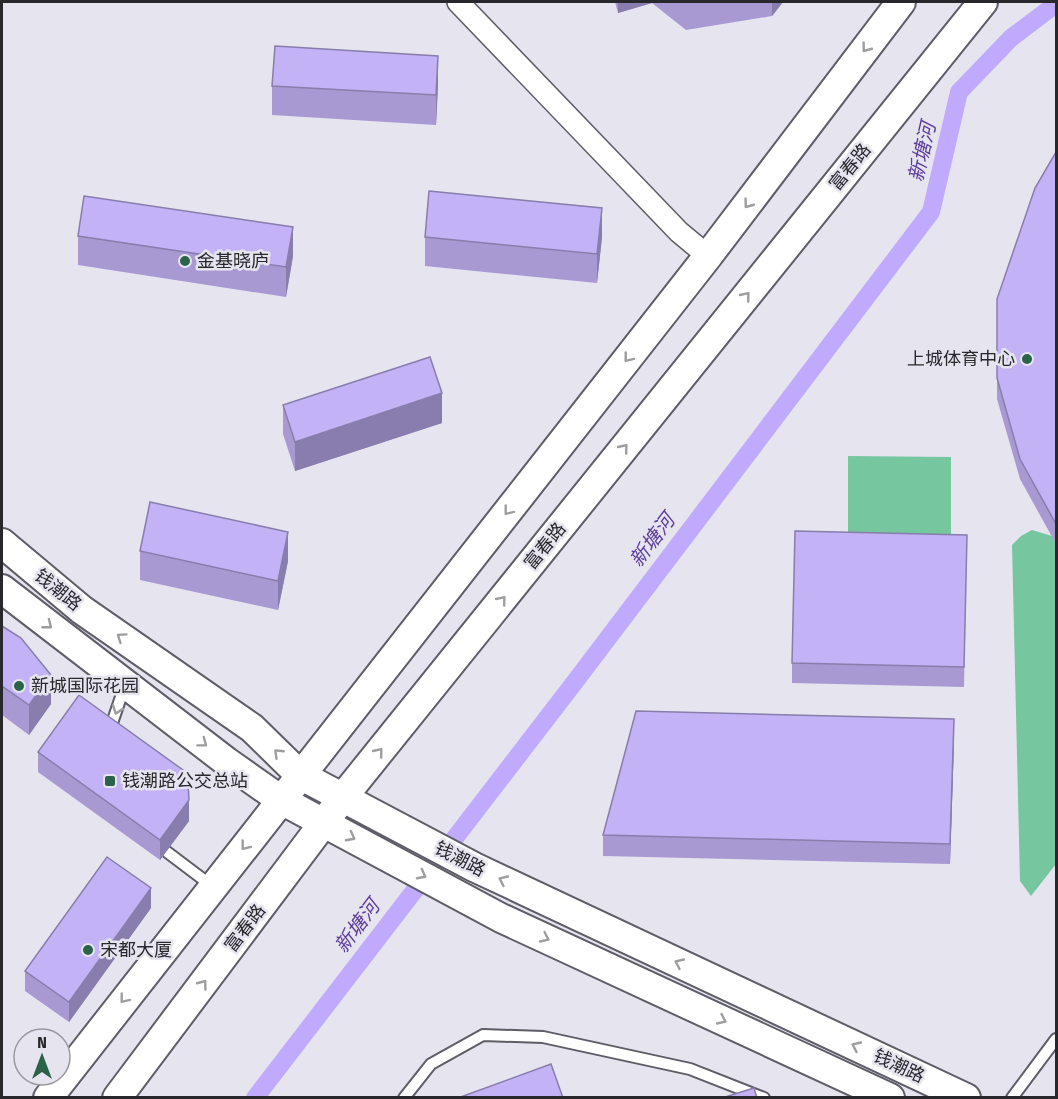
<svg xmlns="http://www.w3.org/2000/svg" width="1058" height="1099" font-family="'Fira Sans Condensed','Noto Sans SC',sans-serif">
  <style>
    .green { fill: #76c6a0 }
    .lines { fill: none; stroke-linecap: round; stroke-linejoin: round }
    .canal { stroke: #bfaafd; stroke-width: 18 }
    .lane-casing { stroke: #5e5c66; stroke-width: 14 }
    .street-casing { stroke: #5e5c66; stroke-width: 24 }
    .secondary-casing { stroke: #5e5c66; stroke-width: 32 }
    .lane { stroke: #fff; stroke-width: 10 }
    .street { stroke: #fff; stroke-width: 21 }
    .secondary { stroke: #fff; stroke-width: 28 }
    .wall { fill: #a899d3 }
    .shaded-wall { fill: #887dac }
    .building { fill: #c3b2f5; stroke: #887dac; stroke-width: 1.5 }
    .oneway { stroke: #9e9ea0 }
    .poi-dot { fill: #2a624a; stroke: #e6e4ef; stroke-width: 2 }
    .labels { text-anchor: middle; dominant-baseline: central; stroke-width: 5; stroke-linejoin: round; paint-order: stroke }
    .street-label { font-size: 18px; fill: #28272b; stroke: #e6e4ef }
    .poi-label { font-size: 18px; fill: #28272b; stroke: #e6e4ef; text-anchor: start }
    .water-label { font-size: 20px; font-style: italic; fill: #5d3d9c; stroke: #e6e4ef }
  </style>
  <rect width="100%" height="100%" fill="#e6e4ef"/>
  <g class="green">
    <path d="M848 456 951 457V555L848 553Z"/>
    <path d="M1032 530 1052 536 1056 544V864L1031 896 1020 881 1012 545 1021 536Z"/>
  </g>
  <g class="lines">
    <path class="canal" d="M255 1098 574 683 931 212 959 92 1011 38 1056 4"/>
    <g class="lane-casing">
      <g id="lane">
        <path d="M109 732 125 685"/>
        <path d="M167 852 212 886"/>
        <path d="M404 1098 431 1064 483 1035 543 1037 690 1069 764 1098"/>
        <path d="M1012 1098 1056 1039"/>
      </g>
    </g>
    <g class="street-casing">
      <path id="street" d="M458 2 679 232 708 256"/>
    </g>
    <g class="secondary-casing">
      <g id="secondary">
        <path d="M2 543 82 610 252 728 300 775 474 867 966 1098"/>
        <path d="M2 589 227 762 281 800 501 918 890 1098"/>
        <path d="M48 1098 708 256 901 2"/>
        <path d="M117 1098 343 797 983 2"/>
      </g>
    </g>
    <use href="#lane" class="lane"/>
    <use href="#street" class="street"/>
    <use href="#secondary" class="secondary"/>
  </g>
  <g class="wall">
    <path d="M615 2H783L772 16 686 30 652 3 618 13Z"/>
    <path d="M438 85 436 125 272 115V86Z"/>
    <path d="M1056 152V544L1020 479 997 399V299Z"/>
    <path d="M78 236 293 256 286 297 78 265Z"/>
    <path d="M425 237H602L597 283 425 266Z"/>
    <path d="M283 405 442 423 295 471 283 434Z"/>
    <path d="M967 535 964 687 792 683V663Z"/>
    <path d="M140 551 288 561 278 610 140 580Z"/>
    <path d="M2 626 51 704 29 735 2 715Z"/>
    <path d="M954 740 950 864 603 856V835Z"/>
    <path d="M38 752 189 821 160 860 38 772Z"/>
    <path d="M151 908 69 1022 25 991V971Z"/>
  </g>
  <g class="shaded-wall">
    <path d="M618 2H652V3L618 13Z"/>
    <path d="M772 2H783L772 16Z"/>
    <path d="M438 56V85L436 125V95Z"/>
    <path d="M602 208V237L597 283V254Z"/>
    <path d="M293 227V256L286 297V267Z"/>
    <path d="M442 393V423L295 471V442Z"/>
    <path d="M288 532V561L278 610V581Z"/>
    <path d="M51 675V704L29 735V705Z"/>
    <path d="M954 719V740L950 864V844Z"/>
    <path d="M189 800V821L160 860V840Z"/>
    <path d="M151 888V908L69 1022V1002Z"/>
  </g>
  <g class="building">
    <path d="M275 46 438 56 436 95 272 86Z"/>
    <path d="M1056 152V524L1020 459 997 378V299L1035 188Z"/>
    <path d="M429 191 602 208 597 254 425 237Z"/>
    <path d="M84 196 293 227 286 267 78 236Z"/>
    <path d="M430 357 442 393 295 442 283 405Z"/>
    <path d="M150 502 288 532 278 581 140 551Z"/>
    <path d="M795 531 967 535 964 667 792 663Z"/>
    <path d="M2 626 21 638 51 675 29 705 2 686Z"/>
    <path d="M79 695 183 770 188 782 189 800 160 840 38 752Z"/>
    <path d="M636 711 954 719 950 844 603 835Z"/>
    <path d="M107 857 151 888 69 1002 25 971Z"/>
    <path d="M551 1064 563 1098H458Z"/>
    <path d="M754 1088 757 1098H722Z"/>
  </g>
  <defs><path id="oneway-chevron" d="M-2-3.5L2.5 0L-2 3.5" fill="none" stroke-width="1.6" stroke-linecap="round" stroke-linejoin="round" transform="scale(1.5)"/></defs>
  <g class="oneway">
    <use href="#oneway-chevron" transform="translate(866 48) rotate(127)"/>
    <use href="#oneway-chevron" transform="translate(748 204) rotate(127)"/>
    <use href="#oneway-chevron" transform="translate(746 296) rotate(-51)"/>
    <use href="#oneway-chevron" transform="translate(628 358) rotate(128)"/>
    <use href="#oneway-chevron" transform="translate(624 448) rotate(-51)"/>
    <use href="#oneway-chevron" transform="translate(508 511) rotate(128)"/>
    <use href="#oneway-chevron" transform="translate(502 600) rotate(-51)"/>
    <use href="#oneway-chevron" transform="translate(48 625) rotate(38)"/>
    <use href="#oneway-chevron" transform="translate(121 637) rotate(-145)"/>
    <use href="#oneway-chevron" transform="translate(117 710) rotate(109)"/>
    <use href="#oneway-chevron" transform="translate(203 743) rotate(37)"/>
    <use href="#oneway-chevron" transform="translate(379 752) rotate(-51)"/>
    <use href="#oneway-chevron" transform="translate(278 753) rotate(-136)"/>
    <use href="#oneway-chevron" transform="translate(351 837) rotate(28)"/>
    <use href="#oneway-chevron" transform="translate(245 846) rotate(128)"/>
    <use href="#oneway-chevron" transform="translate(422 875) rotate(28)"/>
    <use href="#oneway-chevron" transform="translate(503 880) rotate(-155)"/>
    <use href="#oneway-chevron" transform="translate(545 938) rotate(25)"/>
    <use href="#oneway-chevron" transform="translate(679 963) rotate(-155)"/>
    <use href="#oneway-chevron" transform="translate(203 984) rotate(-53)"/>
    <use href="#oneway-chevron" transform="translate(124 999) rotate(128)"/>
    <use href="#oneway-chevron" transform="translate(722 1020) rotate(25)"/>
    <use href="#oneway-chevron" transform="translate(856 1046) rotate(-155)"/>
  </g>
  <g class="poi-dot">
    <circle cx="185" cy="261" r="6"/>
    <circle cx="1027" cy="359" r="6"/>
    <circle cx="19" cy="686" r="6"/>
    <rect x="104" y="775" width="12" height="12" rx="3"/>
    <circle cx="88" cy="950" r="6"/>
  </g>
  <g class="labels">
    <g class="street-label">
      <text transform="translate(850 167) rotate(-51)">富春路</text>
      <text transform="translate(545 546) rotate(-51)">富春路</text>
      <text transform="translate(58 590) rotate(39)">钱潮路</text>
      <text transform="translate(460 859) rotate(27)">钱潮路</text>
      <text transform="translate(245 928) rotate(-53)">富春路</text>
      <text transform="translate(899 1066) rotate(25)">钱潮路</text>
    </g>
    <g class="poi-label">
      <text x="197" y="261">金基晓庐</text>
      <text x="1015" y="359" text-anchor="end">上城体育中心</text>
      <text x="31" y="686">新城国际花园</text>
      <text x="122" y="781">钱潮路公交总站</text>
      <text x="100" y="950">宋都大厦</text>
    </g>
    <g class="water-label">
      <text transform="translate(922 152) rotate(-77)">新塘河</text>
      <text transform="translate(652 540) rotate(-53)">新塘河</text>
      <text transform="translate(357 926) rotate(-53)">新塘河</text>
    </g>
  </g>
  <rect width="1058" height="1099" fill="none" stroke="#28272b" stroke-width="6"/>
  <g transform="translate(42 1057)"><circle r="28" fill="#e6e4ef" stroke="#9a98a1" stroke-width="1.5"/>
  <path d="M0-4.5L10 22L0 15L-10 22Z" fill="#2a624a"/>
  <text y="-9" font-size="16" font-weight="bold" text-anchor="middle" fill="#28272b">N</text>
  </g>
</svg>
